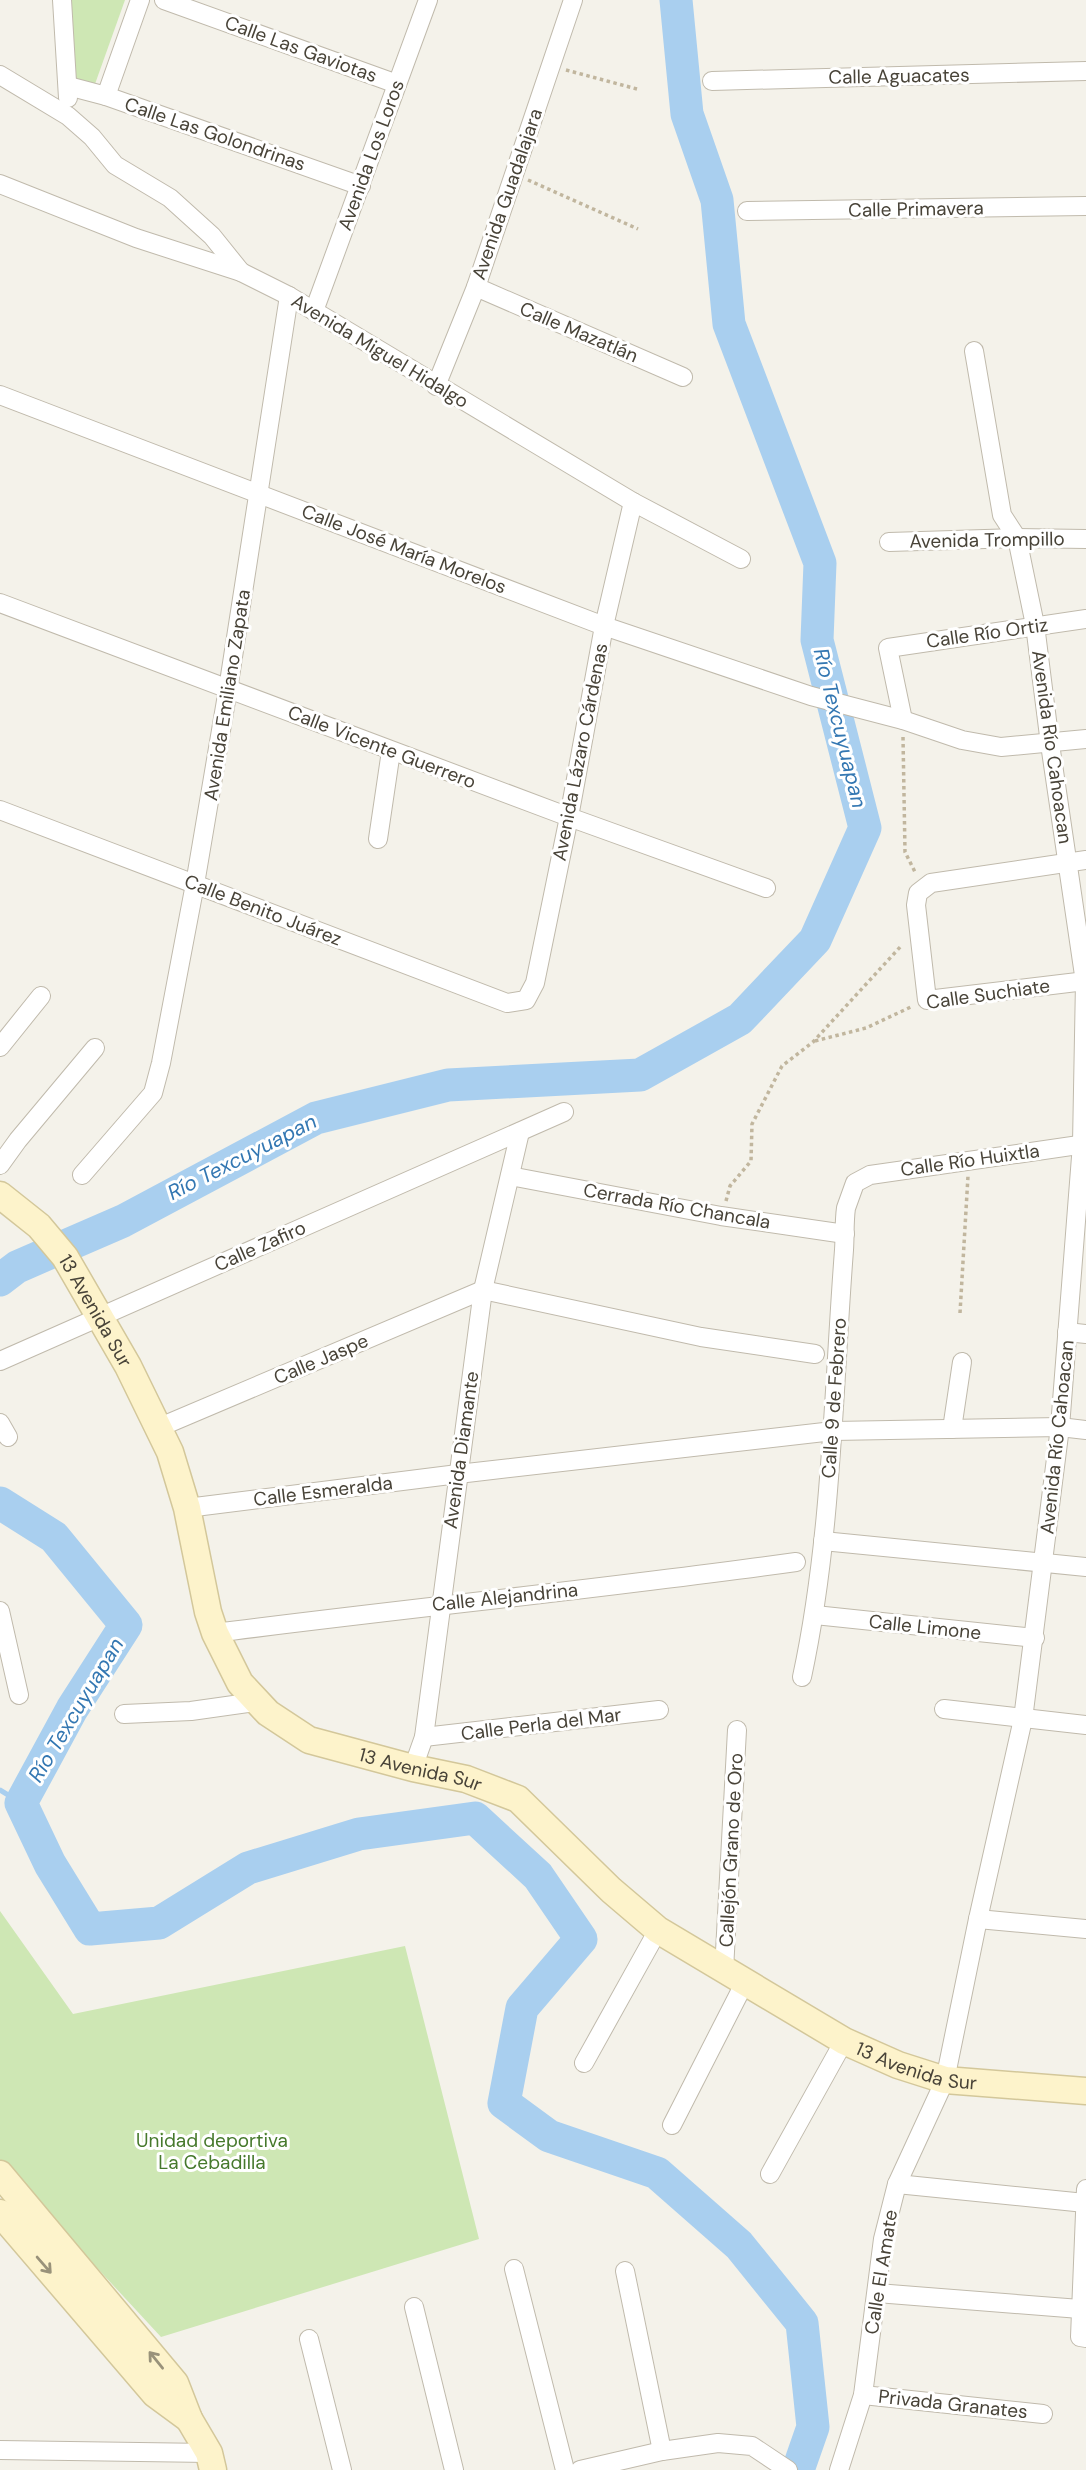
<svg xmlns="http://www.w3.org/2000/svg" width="1086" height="2470" font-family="'DM Sans',sans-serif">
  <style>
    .green { fill: #cee7b4 }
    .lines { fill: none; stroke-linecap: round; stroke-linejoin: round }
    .stream { stroke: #a9cfef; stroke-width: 5 }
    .river { stroke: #a9cfef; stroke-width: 33 }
    .street-casing { stroke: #c0baac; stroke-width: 20 }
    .secondary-casing { stroke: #d3c79a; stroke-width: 29 }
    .path { stroke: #c1b69e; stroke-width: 3.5; stroke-dasharray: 3.5 3.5; stroke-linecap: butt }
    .street { stroke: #fff; stroke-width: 18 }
    .secondary { stroke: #fdf3cb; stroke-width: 26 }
    .oneway { stroke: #99927a }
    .labels { text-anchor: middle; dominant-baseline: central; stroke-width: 6; stroke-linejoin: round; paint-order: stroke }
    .street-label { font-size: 19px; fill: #484338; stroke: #fff }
    .park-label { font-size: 19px; fill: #46792c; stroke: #fff }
    .water-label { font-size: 21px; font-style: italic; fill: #3377b2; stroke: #fff }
  </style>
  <rect width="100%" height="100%" fill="#f4f2ea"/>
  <g class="green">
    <path d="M71 0H125L95 84 76 81Z"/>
    <path d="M0 1911 73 2014 405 1946 479 2239 161 2337 0 2163Z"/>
  </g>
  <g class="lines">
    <path class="stream" d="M0 1790 21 1803"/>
    <g class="river">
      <path d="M0 1280 17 1267 123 1221 316 1118 448 1085 640 1075 740 1019 815 940 865 828 817 640 820 563 729 324 717 200 687 114 676 0"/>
      <path d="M0 1503 54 1537 126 1625 72 1709 21 1803 50 1864 90 1929 159 1923 248 1868 359 1834 475 1818 538 1876 581 1939 522 2008 504 2103 549 2136 657 2173 739 2245 802 2323 813 2427 798 2470"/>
    </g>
    <g class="street-casing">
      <g id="street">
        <path d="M62 0 68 98"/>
        <path d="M164 0 397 84"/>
        <path d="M0 75 68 116 92 137 115 165 170 198 212 236 241 272"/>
        <path d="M712 81 1086 71"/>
        <path d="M68 86 106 96 361 186"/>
        <path d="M106 96 140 0"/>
        <path d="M0 184 136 238 241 272 289 296 633 502 741 559"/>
        <path d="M747 211 1086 206"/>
        <path d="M476 287 683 377"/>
        <path d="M314 311 428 0"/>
        <path d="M436 386 476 287 573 0"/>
        <path d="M0 395 604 626 811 696 903 720 962 740 1001 747 1086 739"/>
        <path d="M889 542 1017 538 1086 539"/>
        <path d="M0 603 569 817 766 888"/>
        <path d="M903 720 888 648 1086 619"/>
        <path d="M0 810 507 1003 526 1000 535 983 569 817 604 626 633 502"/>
        <path d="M378 839 391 751"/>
        <path d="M1086 860 931 883 918 893 916 905 927 1000 1086 981"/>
        <path d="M0 1047 41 996"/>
        <path d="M0 1165 18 1140 95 1048"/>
        <path d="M82 1175 153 1093 161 1063 195 884 228 689 289 296"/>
        <path d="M510 1176 721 1216 845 1234"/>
        <path d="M1067 1332 1086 1334"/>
        <path d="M0 1361 564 1112"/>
        <path d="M0 1423 8 1437"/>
        <path d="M160 1427 483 1290 701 1337 815 1354"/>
        <path d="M952 1429 962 1362"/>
        <path d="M187 1508 458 1474 833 1431 1060 1427 1086 1430"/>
        <path d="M823 1541 1086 1567"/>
        <path d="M0 1611 19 1695"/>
        <path d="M815 1615 1035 1638"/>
        <path d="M215 1633C408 1608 603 1589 796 1562"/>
        <path d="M802 1677C832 1537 833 1393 844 1250 845 1236 844 1222 846 1208L855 1183 870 1175 1086 1144"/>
        <path d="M944 1709 1086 1725"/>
        <path d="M124 1714 191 1711 255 1702"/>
        <path d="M424 1737 659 1710"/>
        <path d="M413 1768 424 1737 483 1290 520 1132"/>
        <path d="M978 1919 1086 1929"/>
        <path d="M724 1970 737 1730"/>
        <path d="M584 2063 658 1930"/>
        <path d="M672 2125 745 1982"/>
        <path d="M770 2174 844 2041"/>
        <path d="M897 2184 1085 2203"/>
        <path d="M1086 2189 1080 2337 1086 2338"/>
        <path d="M514 2269 565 2470"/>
        <path d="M625 2271 662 2451"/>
        <path d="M877 2293 1080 2309"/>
        <path d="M414 2307 454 2470"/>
        <path d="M309 2339 342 2470"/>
        <path d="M863 2395 1043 2414"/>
        <path d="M0 2450 209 2453"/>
        <path d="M580 2470 662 2451 718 2443 752 2446 788 2470"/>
        <path d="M839 2470 863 2395 883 2239 897 2184 945 2080 978 1919 1023 1719 1060 1427 1082 1144 1085 982 1050 744 1035 625 1017 538 1002 515 974 351"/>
      </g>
    </g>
    <g class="secondary-casing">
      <g id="secondary">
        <path id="s1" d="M0 1195 39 1226 65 1257 128 1366 170 1452 187 1508 208 1612 215 1633 240 1683 268 1713 309 1740 413 1768 466 1779 518 1799 611 1890 658 1930 844 2041 898 2065 945 2080 1086 2091"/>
        <path d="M0 2174 175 2383 189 2419 209 2453 213 2470"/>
        <path d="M0 2213 155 2394 189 2419"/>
      </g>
    </g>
    <g class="path">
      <path d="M566 70 637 89"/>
      <path d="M528 180 638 229"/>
      <path d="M903 737 905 852 916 874"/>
      <path d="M815 1041 866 1028 913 1006"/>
      <path d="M726 1201 730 1186 751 1161 752 1124 782 1066 813 1042 902 945"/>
      <path d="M960 1313 968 1176"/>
    </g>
    <use href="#street" class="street"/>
    <use href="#secondary" class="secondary"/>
  </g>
  <defs><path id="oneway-shaft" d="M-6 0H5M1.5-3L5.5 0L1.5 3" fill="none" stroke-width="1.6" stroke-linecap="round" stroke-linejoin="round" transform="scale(1.75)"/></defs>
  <g class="oneway">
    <use href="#oneway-shaft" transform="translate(44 2265) rotate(49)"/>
    <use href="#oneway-shaft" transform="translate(156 2360) rotate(-129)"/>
  </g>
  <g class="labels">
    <g class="street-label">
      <text transform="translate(301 49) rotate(20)">Calle Las Gaviotas</text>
      <text transform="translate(899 76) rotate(-1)">Calle Aguacates</text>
      <text transform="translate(215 134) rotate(19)">Calle Las Golondrinas</text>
      <text transform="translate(371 155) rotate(-70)">Avenida Los Loros</text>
      <text transform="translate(507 194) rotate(-71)">Avenida Guadalajara</text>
      <text transform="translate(916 209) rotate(-1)">Calle Primavera</text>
      <text transform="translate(579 332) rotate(23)">Calle Mazatlán</text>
      <text transform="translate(380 351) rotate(31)">Avenida Miguel Hidalgo</text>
      <text transform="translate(987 540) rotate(-1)">Avenida Trompillo</text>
      <text transform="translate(404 549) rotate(21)">Calle José María Morelos</text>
      <text transform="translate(987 633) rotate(-8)">Calle Río Ortiz</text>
      <text transform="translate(227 695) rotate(-81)">Avenida Emiliano Zapata</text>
      <text transform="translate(382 747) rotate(21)">Calle Vicente Guerrero</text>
      <text transform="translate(1052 747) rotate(82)">Avenida Río Cahoacan</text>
      <text transform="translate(580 752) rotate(-79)">Avenida Lázaro Cárdenas</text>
      <text transform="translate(263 910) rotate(21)">Calle Benito Juárez</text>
      <text transform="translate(988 994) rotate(-8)">Calle Suchiate</text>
      <text transform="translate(970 1160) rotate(-8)">Calle Río Huixtla</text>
      <text transform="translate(677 1206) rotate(10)">Cerrada Río Chancala</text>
      <text transform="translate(260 1246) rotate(-24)">Calle Zafiro</text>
      <text stroke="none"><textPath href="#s1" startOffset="152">13 Avenida Sur</textPath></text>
      <text transform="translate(321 1359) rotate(-23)">Calle Jaspe</text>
      <text transform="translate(834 1398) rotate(-86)">Calle 9 de Febrero</text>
      <text transform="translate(1057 1437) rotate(-84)">Avenida Río Cahoacan</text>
      <text transform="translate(461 1450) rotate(-82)">Avenida Diamante</text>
      <text transform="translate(323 1491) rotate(-7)">Calle Esmeralda</text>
      <text transform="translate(505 1597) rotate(-6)">Calle Alejandrina</text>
      <text transform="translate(925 1627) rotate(6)">Calle Limone</text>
      <text transform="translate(541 1724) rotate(-7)">Calle Perla del Mar</text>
      <text stroke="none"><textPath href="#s1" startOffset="760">13 Avenida Sur</textPath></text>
      <text transform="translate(731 1850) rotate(-87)">Callejón Grano de Oro</text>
      <text stroke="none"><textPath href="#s1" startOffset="1348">13 Avenida Sur</textPath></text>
      <text transform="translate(881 2272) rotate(-81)">Calle El Amate</text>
      <text transform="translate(953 2404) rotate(6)">Privada Granates</text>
    </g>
    <g class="park-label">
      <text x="212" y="2140">Unidad deportiva<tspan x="212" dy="22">La Cebadilla</tspan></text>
    </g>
    <g class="water-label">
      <text transform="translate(840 728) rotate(76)">Río Texcuyuapan</text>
      <text transform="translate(242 1157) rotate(-27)">Río Texcuyuapan</text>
      <text transform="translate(76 1710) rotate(-59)">Río Texcuyuapan</text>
    </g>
  </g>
</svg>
